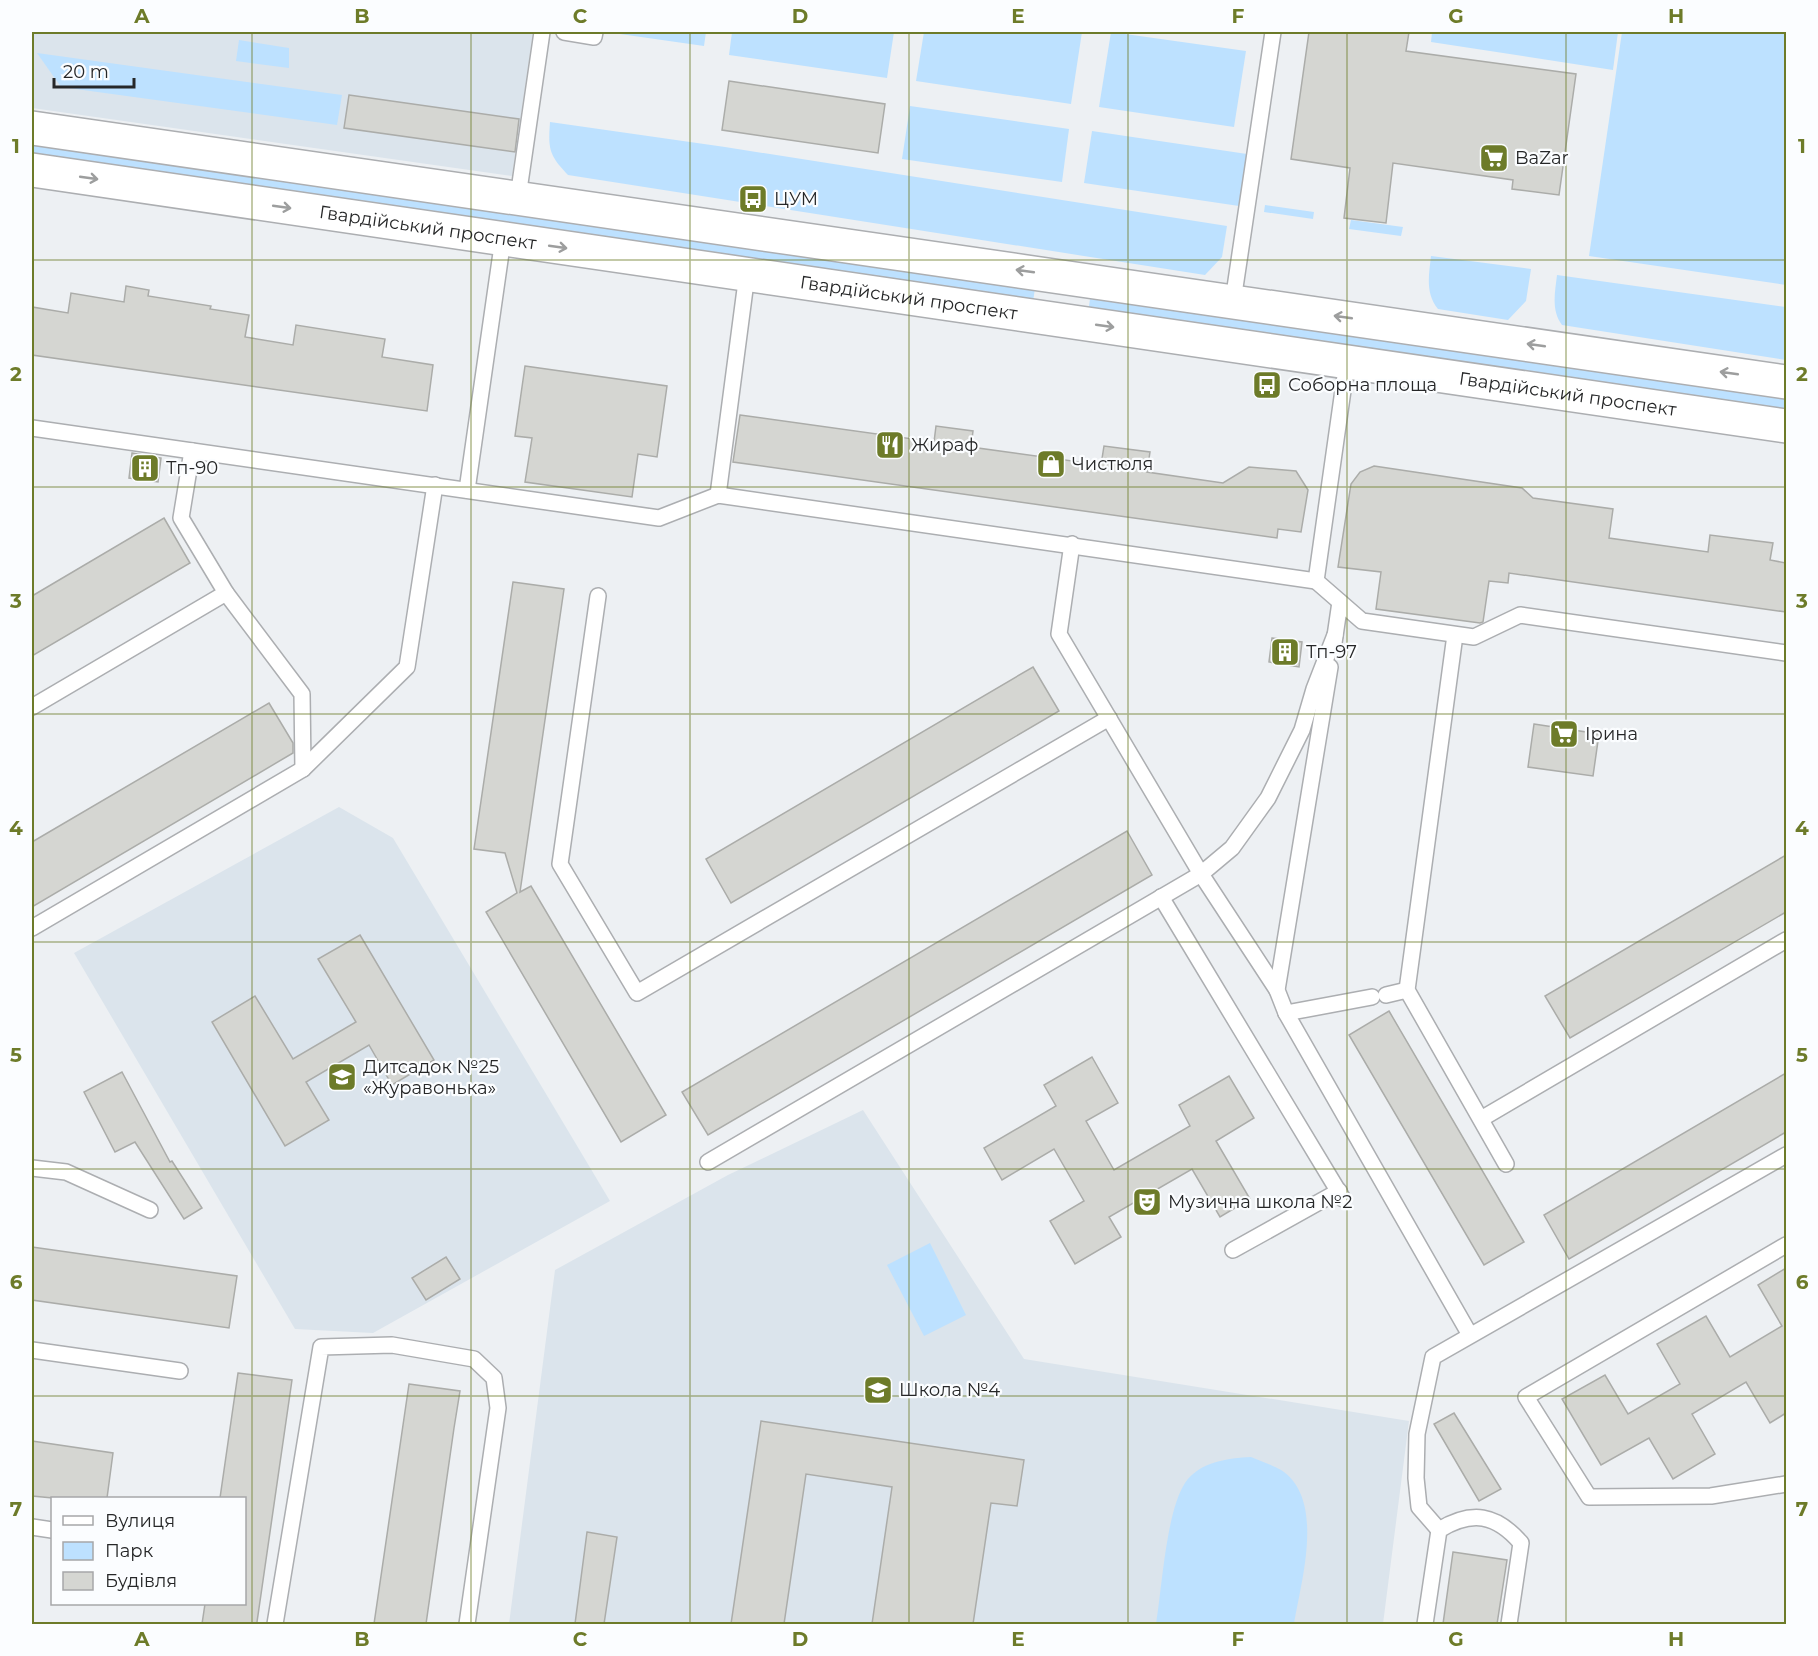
<svg xmlns="http://www.w3.org/2000/svg" width="1818" height="1656" font-family="Montserrat,sans-serif">
  <style>
    .built { fill: #dbe4ec }
    .green { fill: #bde1ff }
    .building { fill: #d5d6d2; stroke: #abaca9; stroke-width: 1.5 }
    .lines { fill: none; stroke-linecap: round; stroke-linejoin: round }
    .service-casing { stroke: #acaeb1; stroke-width: 18 }
    .secondary-casing { stroke: #acaeb1; stroke-width: 36 }
    .service { stroke: #fff; stroke-width: 15 }
    .secondary { stroke: #fff; stroke-width: 33 }
    .oneway { stroke: #9d9e9e }
    .grid { fill: none; stroke: #6d7b29; stroke-width: 1.5; stroke-opacity: 0.55 }
    .labels { text-anchor: middle; dominant-baseline: central; stroke-width: 4.5; stroke-linejoin: round; paint-order: stroke }
    .poi-label { font-size: 18px; fill: #262728; stroke: #fbfdff; text-anchor: start }
    .street-label { font-size: 18px; fill: #262728; stroke: #fbfdff }
    .neatline { fill: none; stroke: #6d7b29; stroke-width: 2 }
    .grid-label { font-size: 20px; text-anchor: middle; font-weight: bold; fill: #6d7b29 }
  </style>
  <rect width="100%" height="100%" fill="#edf0f3"/>
  <g class="built">
    <path d="M32 32H533L512 176 32 108Z"/>
    <path d="M339 807 393 838 610 1201 373 1333 295 1329 74 953Z"/>
    <path d="M863 1110 1024 1359 1409 1421 1383 1624H509L555 1270 728 1175Z"/>
  </g>
  <g class="green">
    <path d="M620 32H706L704 46 620 34Z"/>
    <path d="M732 32H894L887 78 729 55Z"/>
    <path d="M924 32H1082L1071 104 916 81Z"/>
    <path d="M1111 32 1246 51 1234 127 1099 107Z"/>
    <path d="M1432 32H1618L1613 70 1431 42Z"/>
    <path d="M1622 32H1786V285L1589 256Z"/>
    <path d="M239 40 289 48V68L236 61Z"/>
    <path d="M37 53 342 95 337 125 61 87Z"/>
    <path d="M910 106 1069 129 1062 182 902 159Z"/>
    <path d="M550 122 725 147 1227 226 1222 257 1205 275 568 175C549 155 548 149 550 122Z"/>
    <path d="M1092 131 1247 154 1239 206 1084 183Z"/>
    <path d="M32 144 1035 288 1033 302 32 159Z"/>
    <path d="M1265 205 1314 212 1313 219 1264 212Z"/>
    <path d="M1351 220 1403 227 1401 236 1349 229Z"/>
    <path d="M1431 256 1531 269 1526 301 1508 320 1438 309C1425 293 1429 275 1431 256Z"/>
    <path d="M1557 275 1786 307V360L1562 325C1551 311 1555 292 1557 275Z"/>
    <path d="M1090 299 1786 398V413L1088 313Z"/>
    <path d="M930 1243 966 1315 924 1336 887 1265Z"/>
    <path d="M1251 1457C1261 1461 1272 1465 1281 1470 1326 1499 1301 1581 1294 1624H1156C1162 1589 1166 1512 1185 1483 1199 1462 1228 1458 1251 1457Z"/>
  </g>
  <g class="building">
    <path d="M1309 32H1409L1406 51 1576 74 1559 195 1512 189 1513 180 1393 163 1386 223 1344 218 1350 168 1291 159Z"/>
    <path d="M729 81 885 104 878 153 722 130Z"/>
    <path d="M349 95 519 119 515 152 344 128Z"/>
    <path d="M126 286 149 290 148 296 211 306 210 309 249 315 245 337 293 345 296 325 385 339 382 357 433 365 427 411 32 355V307L68 313 71 293 124 302Z"/>
    <path d="M525 366 667 386 657 457 638 454 632 497 525 482 532 438 515 436Z"/>
    <path d="M740 415 934 442 936 426 973 431 971 447 1101 465 1104 446 1150 452 1147 472 1223 483 1249 467 1296 471 1308 490 1301 532 1278 529 1277 538 733 462Z"/>
    <path d="M132 453 161 458 158 482 129 478Z"/>
    <path d="M1374 466 1522 488 1533 498 1613 509 1609 538 1708 552 1710 535 1773 543 1770 560 1786 563V612L1509 573 1508 583 1489 581 1483 622 1480 623 1376 609 1381 572 1338 567 1351 484 1360 472Z"/>
    <path d="M164 518 190 563 32 656V596Z"/>
    <path d="M513 582 564 589 520 892 531 886 666 1115 621 1142 486 912 517 893 505 853 474 849Z"/>
    <path d="M1272 638 1302 642 1299 667 1269 662Z"/>
    <path d="M1033 667 1059 711 731 903 706 859Z"/>
    <path d="M269 703 293 743V753L32 907V842Z"/>
    <path d="M1534 724 1599 734 1593 776 1528 767Z"/>
    <path d="M1127 831 1152 875 708 1135 682 1092Z"/>
    <path d="M1786 855V912L1570 1038 1545 996Z"/>
    <path d="M360 935 434 1060 392 1085 369 1045 306 1082 329 1120 285 1146 212 1022 255 996 293 1059 356 1022 318 959Z"/>
    <path d="M1389 1011 1524 1242 1484 1265 1349 1035Z"/>
    <path d="M1092 1057 1118 1103 1086 1121 1114 1170 1190 1126 1179 1105 1229 1076 1254 1118 1216 1141 1250 1199 1220 1217 1192 1169 1109 1217 1121 1237 1075 1264 1050 1221 1084 1201 1054 1149 1002 1180 984 1148 1056 1106 1044 1085Z"/>
    <path d="M122 1072 170 1162 172 1161 202 1208 184 1219 135 1142 115 1152 84 1092Z"/>
    <path d="M1786 1073V1132L1569 1259 1544 1215Z"/>
    <path d="M32 1247 237 1276 229 1328 32 1300Z"/>
    <path d="M446 1257 460 1279 426 1300 412 1278Z"/>
    <path d="M1786 1268V1413L1770 1423 1746 1382 1692 1414 1715 1454 1673 1479 1649 1438 1601 1465 1562 1399 1605 1375 1628 1414 1680 1384 1657 1344 1706 1316 1730 1357 1782 1326 1758 1285Z"/>
    <path d="M238 1373 292 1380 257 1622V1624H202L205 1604H244V1498H220Z"/>
    <path d="M409 1384 460 1391 454 1428 426 1624H374Z"/>
    <path d="M1454 1413 1501 1489 1479 1501 1434 1424Z"/>
    <path d="M761 1421 1024 1460 1017 1506 991 1503 973 1624H872L892 1487 806 1474 784 1624H731Z"/>
    <path d="M32 1441 113 1453 107 1498H53L32 1496Z"/>
    <path d="M587 1532 617 1537 604 1624H575Z"/>
    <path d="M1453 1552 1507 1560 1497 1624H1443Z"/>
  </g>
  <g class="lines">
    <g class="service-casing">
      <g id="service">
        <path d="M564 32 594 37 595 32"/>
        <path d="M518 197 542 32"/>
        <path d="M1233 301 1273 32"/>
        <path d="M1347 362 1316 581 1362 621 1474 637 1520 615 1786 653"/>
        <path d="M32 428 659 518 718 495 1316 581"/>
        <path d="M467 490 503 239"/>
        <path d="M718 495 747 274"/>
        <path d="M1072 544 1059 634 1201 874 1277 990"/>
        <path d="M226 593 302 694 303 769"/>
        <path d="M598 596 560 864 637 993 1109 718"/>
        <path d="M1455 635 1407 990 1506 1164"/>
        <path d="M1334 643 1340 602"/>
        <path d="M1330 667 1277 990 1286 1013 1470 1335"/>
        <path d="M32 707 226 593 181 518 192 451"/>
        <path d="M1161 897 1343 1199"/>
        <path d="M32 928 303 769 407 667 435 485"/>
        <path d="M1386 995 1407 990"/>
        <path d="M1286 1013 1372 997"/>
        <path d="M1481 1119 1786 940"/>
        <path d="M708 1162 1201 874 1232 848 1268 798 1302 730 1314 689 1335 635"/>
        <path d="M32 1168 66 1172 150 1210"/>
        <path d="M1786 1245 1526 1397 1589 1497 1711 1496 1786 1484"/>
        <path d="M1233 1250 1339 1191"/>
        <path d="M32 1350 180 1371"/>
        <path d="M32 1527 52 1530"/>
        <path d="M1439 1530 1419 1507 1416 1478 1417 1434 1433 1357 1786 1155"/>
        <path d="M275 1624 321 1347 392 1345 474 1359 494 1378 498 1408 467 1624"/>
        <path d="M1425 1624 1439 1530C1472 1510 1496 1514 1521 1543L1509 1624"/>
      </g>
    </g>
    <g class="secondary-casing">
      <g id="secondary">
        <path d="M32 128 1786 382"/>
        <path id="s1" d="M32 170 1786 426"/>
      </g>
    </g>
    <use href="#service" class="service"/>
    <use href="#secondary" class="secondary"/>
  </g>
  <defs><path id="oneway-shaft" d="M-6 0H5M1.5-3L5.5 0L1.5 3" fill="none" stroke-width="1.6" stroke-linecap="round" stroke-linejoin="round" transform="scale(1.5)"/></defs>
  <g class="oneway">
    <use href="#oneway-shaft" transform="translate(89 178) rotate(8)"/>
    <use href="#oneway-shaft" transform="translate(282 207) rotate(8)"/>
    <use href="#oneway-shaft" transform="translate(558 247) rotate(8)"/>
    <use href="#oneway-shaft" transform="translate(1025 271) rotate(-172)"/>
    <use href="#oneway-shaft" transform="translate(1343 317) rotate(-172)"/>
    <use href="#oneway-shaft" transform="translate(1105 326) rotate(8)"/>
    <use href="#oneway-shaft" transform="translate(1536 345) rotate(-172)"/>
    <use href="#oneway-shaft" transform="translate(1729 373) rotate(-172)"/>
  </g>
  <path class="grid" d="M252 32V1624M471 32V1624M690 32V1624M909 32V1624M1128 32V1624M1347 32V1624M1566 32V1624M32 260H1786M32 487H1786M32 714H1786M32 942H1786M32 1169H1786M32 1396H1786"/>
  <defs>
    <g id="supermarket-square" transform="scale(1.5)"><rect x="-9" y="-9" width="18" height="18" rx="4" fill="#6d7b29" stroke="#fbfdff"/><path d="M-6-5.5h2.5l.6 2H6L4.5 2H-2.5L-4.4-4H-6ZM-1.5 3.2a1.3 1.3 0 1 0 .1 0ZM3 3.2a1.3 1.3 0 1 0 .1 0Z" fill="#fff"/></g>
    <g id="bus-square" transform="scale(1.5)"><rect x="-9" y="-9" width="18" height="18" rx="4" fill="#6d7b29" stroke="#fbfdff"/><path d="M-5-6H5V4H4V6H2V4H-2V6H-4V4H-5ZM-3.5-4V0h7V-4ZM-3.5 1.2v1.5H-2V1.2ZM2 1.2v1.5H3.5V1.2Z" fill="#fff"/></g>
    <g id="restaurant-square" transform="scale(1.5)"><rect x="-9" y="-9" width="18" height="18" rx="4" fill="#6d7b29" stroke="#fbfdff"/><path d="M-5-6h1v4h1v-4h1v4h1v-4h1v5L-1.5 .5V6h-2V.5L-5-1ZM5-6V6H3V1.5H1.5Q1.5-4 5-6Z" fill="#fff"/></g>
    <g id="shop-square" transform="scale(1.5)"><rect x="-9" y="-9" width="18" height="18" rx="4" fill="#6d7b29" stroke="#fbfdff"/><path d="M-5-2.5h2.3a2.7 3.5 0 0 1 5.4 0H5L5.5 6h-11ZM-1.5-2.5h3a1.5 2.3 0 0 0-3 0Z" fill="#fff"/></g>
    <g id="building-square" transform="scale(1.5)"><rect x="-9" y="-9" width="18" height="18" rx="4" fill="#6d7b29" stroke="#fbfdff"/><path d="M-4-6H4V6H1V3H-1V6H-4ZM-2.5-4.3h1.7v1.8h-1.7ZM.8-4.3h1.7v1.8H.8ZM-2.5-1h1.7V.8h-1.7ZM.8-1h1.7V.8H.8Z" fill="#fff"/></g>
    <g id="school-square" transform="scale(1.5)"><rect x="-9" y="-9" width="18" height="18" rx="4" fill="#6d7b29" stroke="#fbfdff"/><path d="M0-5L7-2L0 1L-7-2ZM-4 1L0 2.5L4 1V4Q0 6-4 4Z" fill="#fff"/></g>
    <g id="theatre-square" transform="scale(1.5)"><rect x="-9" y="-9" width="18" height="18" rx="4" fill="#6d7b29" stroke="#fbfdff"/><path d="M-5-5.5Q0-4 5-5.5V0Q5 5 0 6Q-5 5-5 0ZM-3.3-2.5H-1v1.5H-3.3ZM1-2.5H3.3v1.5H1ZM-2.8 1Q0 5.5 2.8 1Z" fill="#fff"/></g>
  </defs>
  <g fill-rule="evenodd">
    <use href="#supermarket-square" x="1494" y="158"/>
    <use href="#bus-square" x="753" y="199"/>
    <use href="#bus-square" x="1267" y="385"/>
    <use href="#restaurant-square" x="890" y="445"/>
    <use href="#shop-square" x="1051" y="464"/>
    <use href="#building-square" x="145" y="468"/>
    <use href="#building-square" x="1285" y="652"/>
    <use href="#supermarket-square" x="1564" y="734"/>
    <use href="#school-square" x="342" y="1077"/>
    <use href="#theatre-square" x="1147" y="1202"/>
    <use href="#school-square" x="878" y="1390"/>
  </g>
  <g class="labels">
    <g class="poi-label">
      <text x="1515" y="158">BaZar</text>
      <text x="774" y="199">ЦУМ</text>
      <text x="1288" y="385">Соборна площа</text>
      <text x="911" y="445">Жираф</text>
      <text x="1072" y="464">Чистюля</text>
      <text x="166" y="468">Тп-90</text>
      <text x="1306" y="652">Тп-97</text>
      <text x="1585" y="734">Ірина</text>
      <text x="363" y="1067">Дитсадок №25<tspan x="363" dy="21">«Журавонька»</tspan></text>
      <text x="1168" y="1202">Музична школа №2</text>
      <text x="899" y="1390">Школа №4</text>
    </g>
    <g class="street-label">
      <text stroke="none"><textPath href="#s1" startOffset="400">Гвардійський проспект</textPath></text>
      <text stroke="none"><textPath href="#s1" startOffset="886">Гвардійський проспект</textPath></text>
      <text stroke="none"><textPath href="#s1" startOffset="1552">Гвардійський проспект</textPath></text>
    </g>
  </g>
  <rect width="1818" height="1656" fill="none" stroke="#fbfdff" stroke-width="66"/>
  <rect x="51" y="1497" width="195" height="108" fill="#fbfdff" stroke="#a6a7a9" stroke-width="1.5"/>
  <rect x="63" y="1516" width="30" height="9" fill="#ffffff" stroke="#a6a7a9" stroke-width="1.5"/>
  <text x="105" y="1527" font-size="18" fill="#262728">Вулиця</text>
  <rect x="63" y="1542" width="30" height="18" fill="#bde1ff" stroke="#a6a7a9" stroke-width="1.5"/>
  <text x="105" y="1557" font-size="18" fill="#262728">Парк</text>
  <rect x="63" y="1572" width="30" height="18" fill="#d5d6d2" stroke="#a6a7a9" stroke-width="1.5"/>
  <text x="105" y="1587" font-size="18" fill="#262728">Будівля</text>
  <path d="M54 78v9h80v-9" fill="none" stroke="#262728" stroke-width="3"/>
  <text x="63" y="78" font-size="18" fill="#262728" stroke="#fbfdff" stroke-width="4.5" paint-order="stroke">20 m</text>
  <rect x="33" y="33" width="1752" height="1590" class="neatline"/>
  <g class="grid-label">
    <text x="142" y="23">A</text>
    <text x="362" y="23">B</text>
    <text x="580" y="23">C</text>
    <text x="800" y="23">D</text>
    <text x="1018" y="23">E</text>
    <text x="1238" y="23">F</text>
    <text x="1456" y="23">G</text>
    <text x="1676" y="23">H</text>
    <text x="16" y="153">1</text>
    <text x="1802" y="153">1</text>
    <text x="16" y="381">2</text>
    <text x="1802" y="381">2</text>
    <text x="16" y="608">3</text>
    <text x="1802" y="608">3</text>
    <text x="16" y="835">4</text>
    <text x="1802" y="835">4</text>
    <text x="16" y="1062">5</text>
    <text x="1802" y="1062">5</text>
    <text x="16" y="1289">6</text>
    <text x="1802" y="1289">6</text>
    <text x="16" y="1516">7</text>
    <text x="1802" y="1516">7</text>
    <text x="142" y="1646">A</text>
    <text x="362" y="1646">B</text>
    <text x="580" y="1646">C</text>
    <text x="800" y="1646">D</text>
    <text x="1018" y="1646">E</text>
    <text x="1238" y="1646">F</text>
    <text x="1456" y="1646">G</text>
    <text x="1676" y="1646">H</text>
  </g>
</svg>
